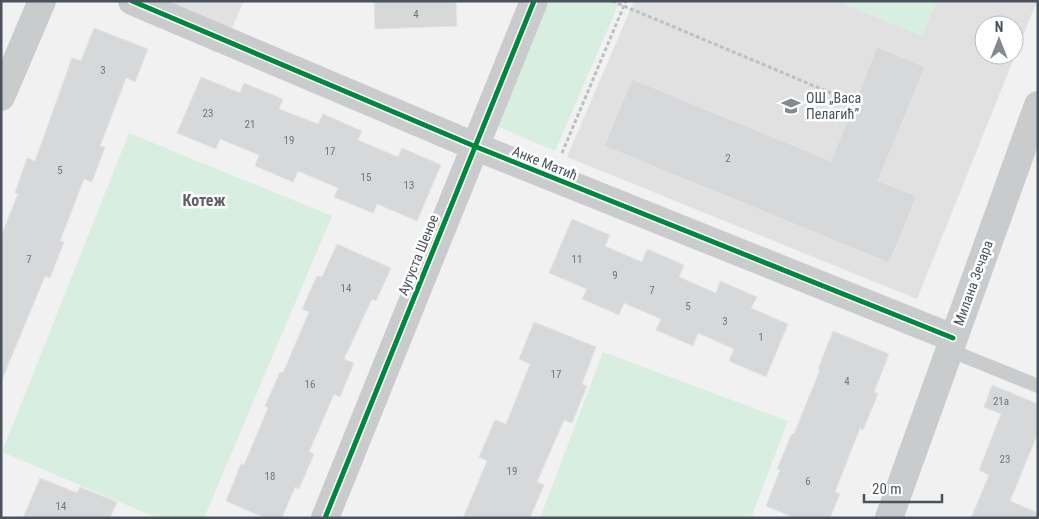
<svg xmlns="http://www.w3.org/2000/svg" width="1039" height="519" font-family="'Roboto Condensed',sans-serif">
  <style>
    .education { fill: #e2e1e2; fill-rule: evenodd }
    .green { fill: #d8eee1 }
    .building { fill: #d7d8da; stroke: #e3e3e4 }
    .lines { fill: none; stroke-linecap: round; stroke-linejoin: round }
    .path { stroke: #b9c2c0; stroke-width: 3; stroke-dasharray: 4 2.5; stroke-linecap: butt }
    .service { stroke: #c9cbcd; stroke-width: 14 }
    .minor { stroke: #c9cbcd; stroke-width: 28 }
    .cycleway-casing { stroke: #fff; stroke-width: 8 }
    .cycleway { stroke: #00873e; stroke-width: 5 }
    .labels { text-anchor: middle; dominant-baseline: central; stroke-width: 5; stroke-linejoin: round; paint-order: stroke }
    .number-label { font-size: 11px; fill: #6f767d }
    .poi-label { font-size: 14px; fill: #4a535c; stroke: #fff; text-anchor: start }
    .street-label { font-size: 14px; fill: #4a535c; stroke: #fff }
    .quarter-label { font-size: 16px; font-weight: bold; fill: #5d6064; stroke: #fff }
  </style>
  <rect width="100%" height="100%" fill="#f1f1f1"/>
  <g class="education">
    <path d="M132 1H244L226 41Z"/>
    <path d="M634 1H1037L917 299 567 157ZM984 25H1014V55H984Z"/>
  </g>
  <g class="green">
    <path d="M546 1H620L555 151 494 125Z"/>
    <path d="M836 1H937L922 36Z"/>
    <path d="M129 133 332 216 204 518H157L2 452Z"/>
    <path d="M603 352 788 421 751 518H540Z"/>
  </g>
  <g class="building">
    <path d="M374 1H456L457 26 375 29Z"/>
    <path d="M94 28 148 49 135 82 126 78 100 146 105 147 92 182 84 179 60 241 64 242 50 278 45 276 1 382V236L18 194 15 193 27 158 35 161 72 58 81 61Z"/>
    <path d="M877 47 925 67 878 181 917 196 889 263 604 146 632 79 831 161Z"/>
    <path d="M201 77 240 93 244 83 283 99 279 109 318 124 323 114 362 131 358 140 398 157 402 148 441 165 417 221 377 204 373 213 334 197 338 188 298 171 293 182 255 166 259 155 220 139 216 149 177 133Z"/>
    <path d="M572 219 610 235 605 246 642 262 647 249 684 265 679 277 716 293 720 281 757 297 751 308 788 324 766 377 729 361 734 349 698 333 693 346 656 330 661 319 624 303 619 315 582 299 587 289 549 273Z"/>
    <path d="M337 244 391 268 376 301 372 299 344 359 354 363 340 397 334 394 309 452 314 454 299 489 295 487 282 518H265L226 501 241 464 244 465 268 408 265 406 280 372 283 373 309 312 302 309 317 276 322 277Z"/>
    <path d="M534 322 596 347 582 384 587 386 572 423 564 420 537 482 544 485 530 518H463L487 461 479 457 495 420 506 424 530 364 519 359Z"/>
    <path d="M833 331 889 354 874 392 878 394 863 430 860 428 835 492 840 494 830 518H795L766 506 780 470 777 469 792 433 794 434 820 370 818 369Z"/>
    <path d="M992 385 1038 404V433L1010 501 1038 513V518H971L989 475 979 470 1001 414 984 407Z"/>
    <path d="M40 478 77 493 80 487 117 502 110 518H23Z"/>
  </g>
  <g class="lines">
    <g class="path">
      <path d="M612 1 831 93"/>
      <path d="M562 153 626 1"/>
    </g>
    <path class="service" d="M949 350 1038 386"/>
    <g class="minor">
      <path d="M132 1 474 146 953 338"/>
      <path d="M1 97 42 1"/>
      <path d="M325 518 534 1"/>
      <path d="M889 518 1038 105"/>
    </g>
    <g class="cycleway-casing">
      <g id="cycleway">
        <path d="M132 1 474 146 953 338"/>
        <path d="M325 518 534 1"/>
      </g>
    </g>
    <use href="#cycleway" class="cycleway"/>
  </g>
  <defs>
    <g id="school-bare" transform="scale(1.5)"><path d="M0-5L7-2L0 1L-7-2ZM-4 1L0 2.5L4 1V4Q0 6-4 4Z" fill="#848a90" stroke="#fff" stroke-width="2.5" paint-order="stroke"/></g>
  </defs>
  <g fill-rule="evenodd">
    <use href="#school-bare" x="791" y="106"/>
  </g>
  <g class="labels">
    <g class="number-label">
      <text x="416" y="14">4</text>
      <text x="103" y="70">3</text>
      <text x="208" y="113">23</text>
      <text x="250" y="124">21</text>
      <text x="289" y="140">19</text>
      <text x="330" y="151">17</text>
      <text x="728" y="158">2</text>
      <text x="60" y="170">5</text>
      <text x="366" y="177">15</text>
      <text x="409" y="185">13</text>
      <text x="29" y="259">7</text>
      <text x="577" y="259">11</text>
      <text x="615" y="275">9</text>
      <text x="346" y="288">14</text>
      <text x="652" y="290">7</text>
      <text x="688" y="306">5</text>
      <text x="725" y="321">3</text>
      <text x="761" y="337">1</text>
      <text x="556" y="374">17</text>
      <text x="847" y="381">4</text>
      <text x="310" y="384">16</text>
      <text x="1001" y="401">21a</text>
      <text x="1005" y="459">23</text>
      <text x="512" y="471">19</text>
      <text x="270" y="476">18</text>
      <text x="808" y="481">6</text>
      <text x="61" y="506">14</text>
    </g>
    <g class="poi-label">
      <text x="806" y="98">ОШ „Васа<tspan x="806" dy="16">Пелагић”</tspan></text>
    </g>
    <g class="street-label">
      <text transform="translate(545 163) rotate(22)">Анке Матић</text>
      <text transform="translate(418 255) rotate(-68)">Аугуста Шеное</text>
      <text transform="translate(973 283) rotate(-70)">Милана Зечара</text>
    </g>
    <g class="quarter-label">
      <text x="204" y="200">Котеж</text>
    </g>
  </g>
  <rect width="1039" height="519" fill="none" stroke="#4a535c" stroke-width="5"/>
  <g transform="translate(999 40)"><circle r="24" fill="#ffffff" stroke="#b7babe"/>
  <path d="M0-4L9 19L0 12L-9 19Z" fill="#848a90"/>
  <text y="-8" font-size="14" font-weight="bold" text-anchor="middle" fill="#4a535c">N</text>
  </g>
  <path d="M864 494v8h78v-8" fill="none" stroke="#4a535c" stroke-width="2.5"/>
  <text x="872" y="494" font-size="15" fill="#4a535c" stroke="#ffffff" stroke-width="4" paint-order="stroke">20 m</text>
</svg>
